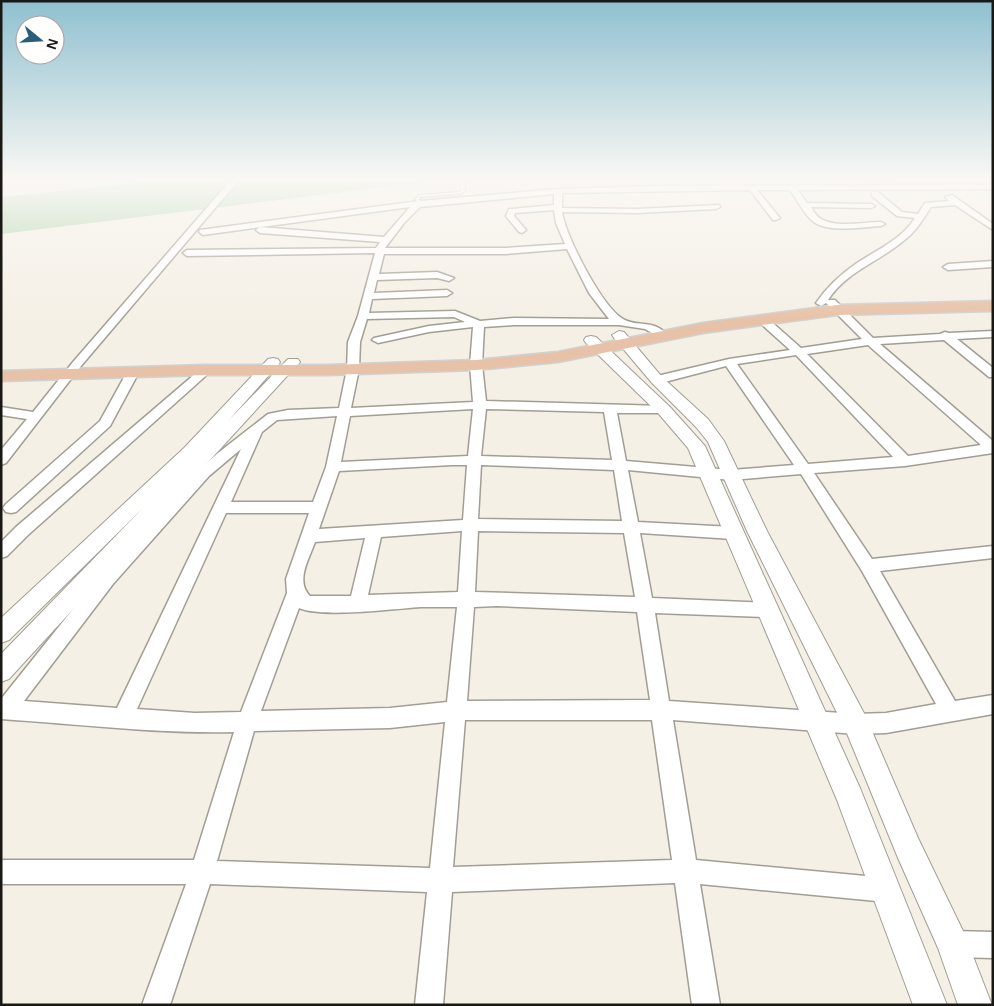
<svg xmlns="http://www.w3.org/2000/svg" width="994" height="1006" font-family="Helvetica,sans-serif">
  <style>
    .water { fill: #abd1ab }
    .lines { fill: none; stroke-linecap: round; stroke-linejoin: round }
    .service-casing { stroke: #a29e94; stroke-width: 2 }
    .minor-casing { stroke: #a29e94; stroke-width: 3 }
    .tertiary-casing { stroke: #a29e94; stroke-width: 2 }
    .primary-casing { stroke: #d1d1d0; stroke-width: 3 }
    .service { fill: #fff; fill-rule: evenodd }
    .minor { fill: #fff; fill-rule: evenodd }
    .tertiary { fill: #fff; fill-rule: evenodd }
    .primary { fill: #e8c2a8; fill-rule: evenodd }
  </style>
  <rect width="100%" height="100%" fill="#f5f0e6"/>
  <path class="water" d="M167 180H442L1 234V197Z"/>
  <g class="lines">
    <g class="service-casing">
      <path id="service" d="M461 180H465V191L461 194 420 197 419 199 421 203 419 204 415 199 419 195 459 192 461 191Z"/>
    </g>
    <g class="minor-casing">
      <g id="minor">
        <path d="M231 180H239L81 366 6 463 1 465V450L27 419 1 415V407L33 412 73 362Z"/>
        <path d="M993 185V189L798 190 807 203 871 204 875 206 871 208 811 207C814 212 817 217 821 219 837 228 864 222 881 222L885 224 881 226C864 227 828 233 814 222 804 215 797 199 790 190H757L780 218 776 220H773L750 190 562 193V208L637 209 719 205 720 207 716 209 637 213 562 212C565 235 602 307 623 319 638 328 654 318 668 336L663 339 645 329 619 325H514L484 327 482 365 486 401 664 406 670 410 669 413H617L626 461 731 470 794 465 726 366 657 384 651 380 653 377 729 359 790 350 758 321 757 319 758 317H766L801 348 862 339 826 303 821 306 816 303C827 287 841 274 857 263 878 249 901 240 915 218L897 216 872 196V192H878L902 212 918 214 925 203 949 201 945 197 952 195 993 224V230L955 205 931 207C923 219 916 232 902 242 878 262 846 272 828 300H835L873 338 940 334 945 332 949 333 993 331V337L957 339 993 368V377H989L944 340 880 344 993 441V453L905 466 814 473 872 559 993 546V558L880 571 955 701 993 695V714L886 733 856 734 673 720 696 860 887 878 896 881 899 890 896 899 887 902 700 884 720 1005H692L675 883 452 892 443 1005H415L427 892 210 884 170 1005H142L186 884H1V860H194L234 732C156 734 79 724 1 719V699L101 574 199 470 218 453 268 414 288 410 339 408 347 369 348 342 358 316 375 253 187 256 183 253 187 250 376 248 380 242 260 233 256 230 260 227 384 237 410 207 203 235 199 232 200 230 419 201 558 189 661 186ZM554 194V205L512 209H509L506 216 519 232 522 233 526 230 514 216 515 213 554 210 556 223 565 244 506 248H385L404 223 420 207ZM567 249 589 293 609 319 514 318 480 321 455 311 369 313 372 299 447 296 452 293 447 290 374 293 377 280 437 278 449 281 454 278 437 272 379 274 384 254H506ZM454 317 465 322 429 326 374 338 372 340 378 343 429 332 473 327 470 365 473 402 351 408 359 369 360 342 367 319ZM868 345 981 445 908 456 807 354ZM796 355 893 457 808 464 737 364ZM473 409 468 456 341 462 350 416ZM486 409 604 412 612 460 481 456ZM337 416 326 467 313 502H231L262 432 277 420ZM241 449 117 708 24 701 113 584 209 476ZM452 465H467L463 520 319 529 339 471ZM481 465 614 470 622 521 478 519ZM628 470 731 480 801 474 862 571 936 704 886 713 856 714 669 701 655 613 767 617 773 615 776 610 773 605 767 603 652 598 640 533 733 539 739 537 741 533 739 529 733 527 638 522ZM226 513H309L286 579 287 593 241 712 195 713 137 709ZM462 531 458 592 368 595 381 537ZM478 531 624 533 635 597 475 592ZM365 538 351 596H310C295 581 309 559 315 542ZM497 606 637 612 650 700 467 701 474 607ZM421 607H457L447 702 390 708 261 711 299 608C322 618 393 609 421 607ZM465 720H652L672 860 453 867ZM445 722 430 868 217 861 254 731 390 728Z"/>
        <path d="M993 261V267L948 270 943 267 948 264Z"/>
        <path d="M206 366 210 368 212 370 210 372 28 535 7 556 1 558V542L16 527 202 368Z"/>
        <path d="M133 368 139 372 110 426 16 512 11 513 6 512 3 508 6 504 100 421 127 372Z"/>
        <path d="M953 931 993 932V958L953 957 944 953 940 944 944 935Z"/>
      </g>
    </g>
    <g class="tertiary-casing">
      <g id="tertiary">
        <path d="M619 331 624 332 662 377 708 419 724 441 767 531 865 715 918 838 964 933 992 1005H958L938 948 898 858 846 731 747 531 708 442 696 427 652 383 614 338 612 335Z"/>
        <path d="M591 336 596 337 670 407 705 446 860 788 947 1005H913L837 800 688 448 658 413 586 343 584 340 586 337Z"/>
        <path d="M273 358 278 359 280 362 278 365 228 421 288 359H298L300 362 9 679 1 682V654L143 508 9 640 1 643V618L184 448 268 359Z"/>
      </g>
    </g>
    <g class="primary-casing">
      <path id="primary" d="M993 301V311L837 315 703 333 558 362 476 370 329 375H206L1 381V371L206 365H329L476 360 558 352 703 323 837 305Z"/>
    </g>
    <use href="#service" class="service"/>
    <use href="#minor" class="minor"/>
    <use href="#tertiary" class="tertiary"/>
    <use href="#primary" class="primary"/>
  </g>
  <linearGradient id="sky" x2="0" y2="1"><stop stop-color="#8fc0d0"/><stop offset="0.56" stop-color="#faf8f4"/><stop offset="1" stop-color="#faf8f4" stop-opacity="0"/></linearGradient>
  <rect width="994" height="321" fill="url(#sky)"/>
  <rect width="994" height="1006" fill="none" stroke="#1a1815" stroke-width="5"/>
  <g transform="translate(40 40) rotate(108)"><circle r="24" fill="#fffefc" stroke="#a3a2a0"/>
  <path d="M0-4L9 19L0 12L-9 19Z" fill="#295e7a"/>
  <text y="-8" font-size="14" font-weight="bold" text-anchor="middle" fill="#1a1815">N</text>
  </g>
</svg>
